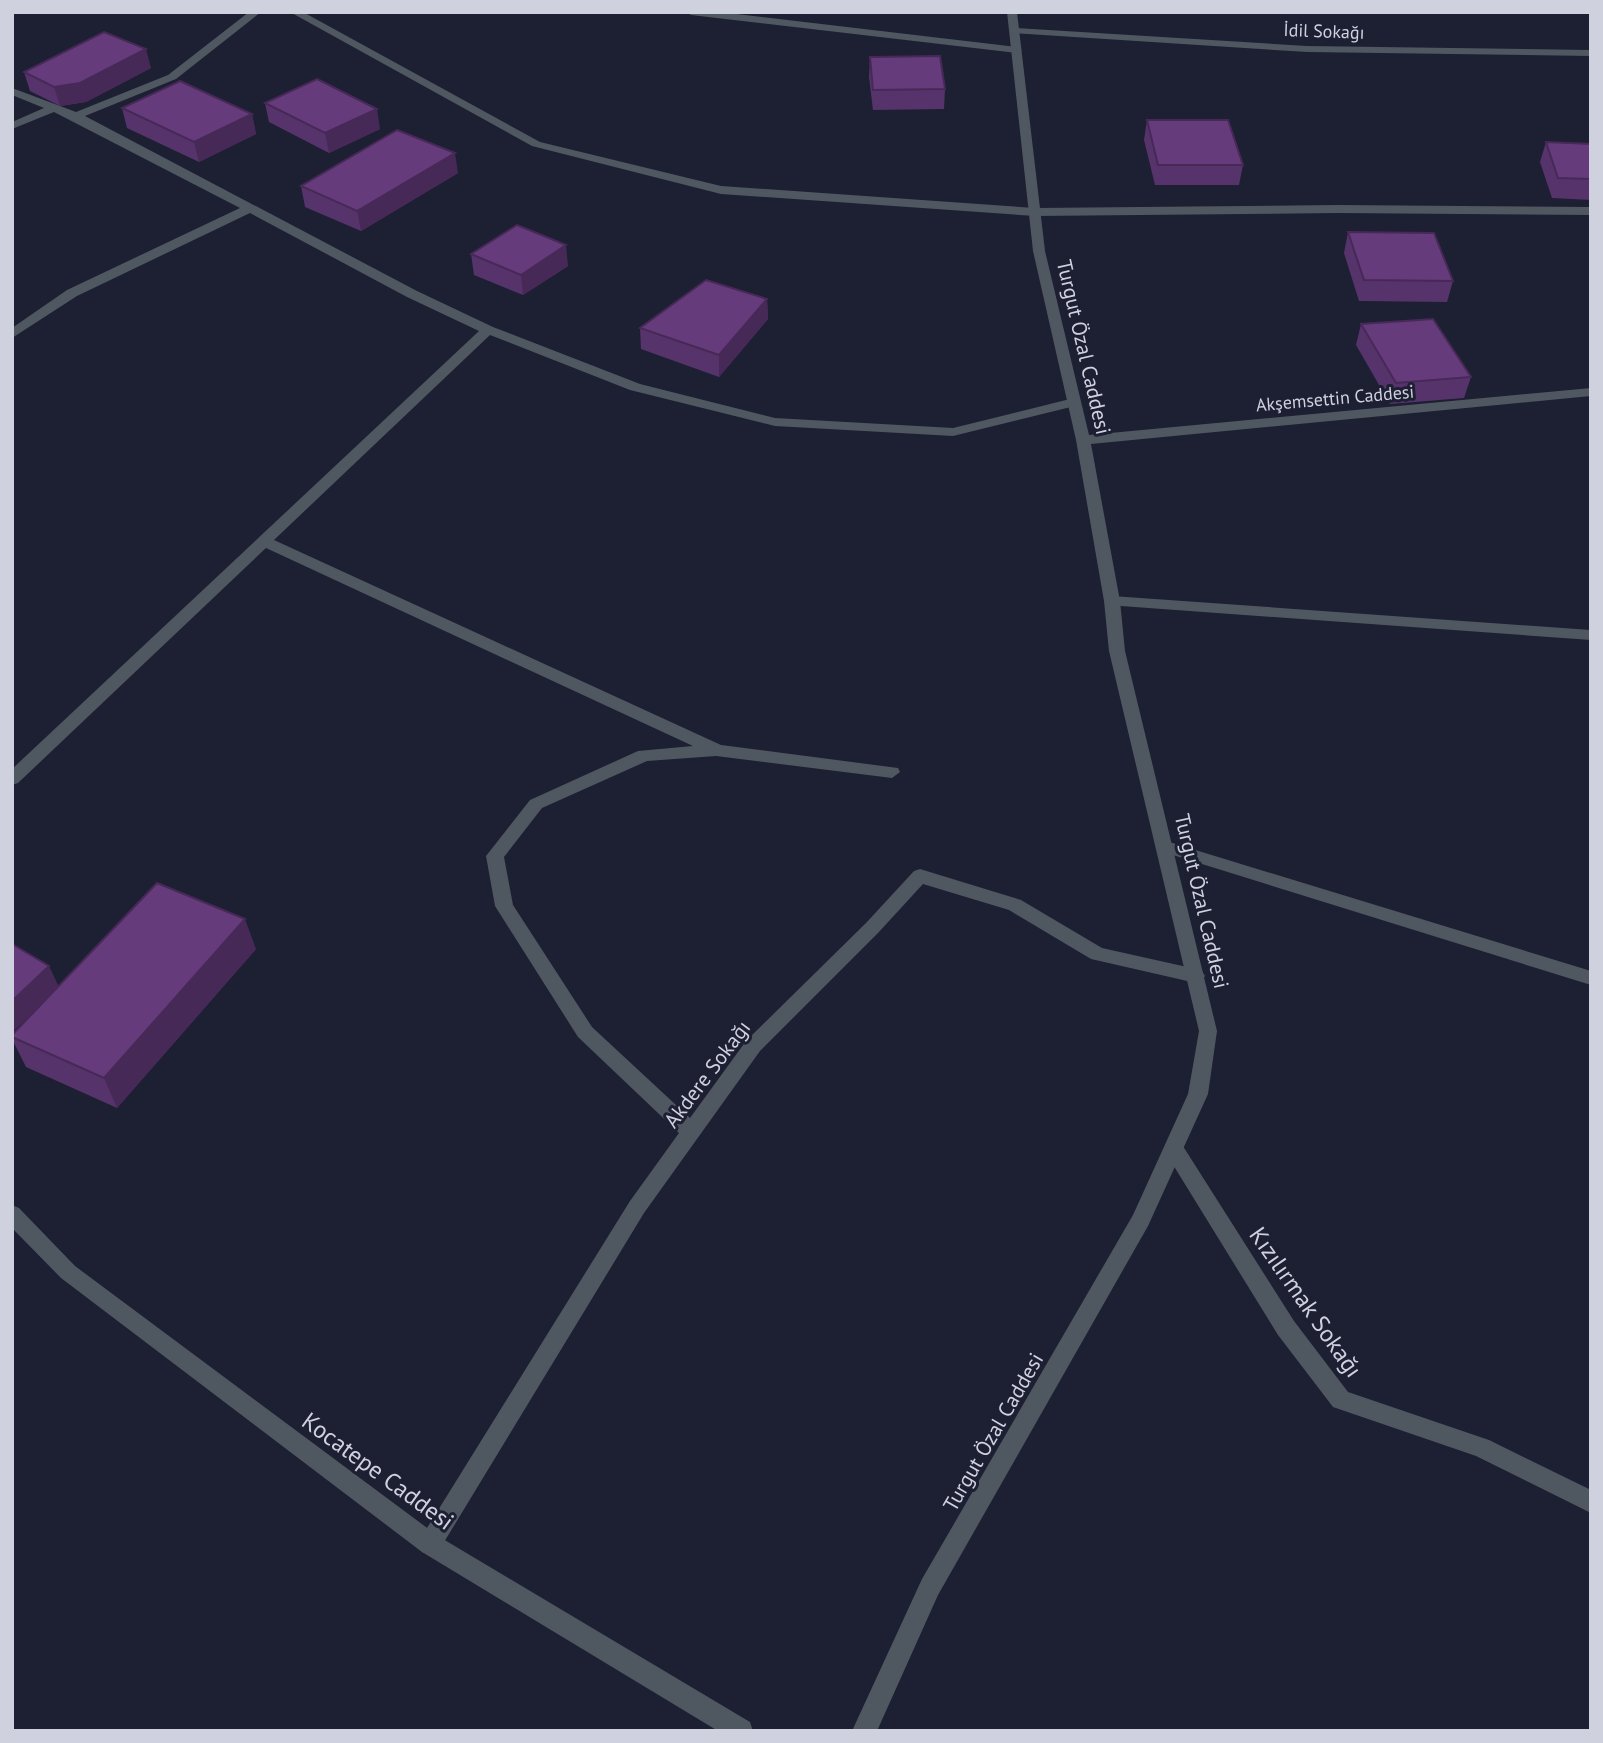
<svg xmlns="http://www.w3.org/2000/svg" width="1603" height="1743" font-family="'PT Sans',sans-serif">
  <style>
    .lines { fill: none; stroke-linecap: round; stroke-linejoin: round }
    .minor { fill: #4f5860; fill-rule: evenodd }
    .tertiary { fill: #4f5860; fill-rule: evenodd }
    .wall { fill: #57336b }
    .shaded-wall { fill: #472957 }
    .building { fill: #653b7c; stroke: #472957; stroke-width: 2 }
    .labels { text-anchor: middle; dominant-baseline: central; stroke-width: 6; stroke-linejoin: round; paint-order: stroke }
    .far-street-label { font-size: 18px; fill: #cfd1df; stroke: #1d1f33 }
    .street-label { font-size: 21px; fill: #cfd1df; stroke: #1d1f33 }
    .near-street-label { font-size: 24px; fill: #cfd1df; stroke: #1d1f33 }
  </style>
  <rect width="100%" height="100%" fill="#1d1f33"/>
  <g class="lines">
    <g class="minor">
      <path d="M249 12H261L176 79 85 116 417 291 493 327 640 384 775 418 953 428 1074 398 1081 402 1079 405 953 436 775 426 630 390 490 335 274 540 721 745 898 768 900 772 892 778 716 756 647 761 542 808 504 857 513 905 592 1027 690 1118 746 1041 866 923 914 871 920 869 1021 900 1102 948 1196 969 1202 971 1205 976 1202 981 1196 983 1091 959 1009 910 923 884 878 933 760 1051 644 1213 438 1552 430 1555 422 1552 418 1544 422 1536 630 1201 679 1133 578 1037 495 906 486 856 530 800 638 751 693 746 266 548 18 783 12 785V769L479 331 407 297 250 213 77 296 12 338V328L67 290 240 208 54 112 12 129V122L44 108 12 95V88L76 112 168 75Z"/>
      <path d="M290 12H303L540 142 721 186 1035 208 1338 205 1591 207V215L1338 213 1035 216 721 194 532 146Z"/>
      <path d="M686 12H720L1017 47 1022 50 1017 53 691 15Z"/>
      <path d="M1015 28 1307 46 1591 50V56L1307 52 1011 33V29Z"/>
      <path d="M1112 596 1591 630V640L1107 605 1104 601Z"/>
      <path d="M1166 841 1591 971V985L1160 851 1157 847 1160 843Z"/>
      <path d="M1174 1141 1181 1143 1294 1321 1348 1392 1489 1440 1591 1490V1513L1476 1456 1333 1407 1278 1335 1167 1155 1164 1149 1167 1143Z"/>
    </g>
    <g class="tertiary">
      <path d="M1007 12H1017L1045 251 1089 435 1591 388V396L1091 444 1120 601 1125 651 1217 1031 1208 1094 1148 1226 938 1595 877 1731H852L922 1579 1133 1215 1188 1094 1199 1031 1109 651 1104 601 1076 440 1033 251Z"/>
      <path d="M12 1205 19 1208 75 1266 438 1536 750 1722 753 1731H718L422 1552 61 1278 12 1228Z"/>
    </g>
  </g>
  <g class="wall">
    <path d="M870 57 945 89 944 109 873 110 869 77Z"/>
    <path d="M151 68 86 102 60 106 30 91 24 72Z"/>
    <path d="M265 103 380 129 329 153 269 122Z"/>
    <path d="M122 108 252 114 256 134 199 162 127 128Z"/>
    <path d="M1147 120 1243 165 1239 185H1155L1144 140Z"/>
    <path d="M1546 142 1591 144V200L1552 198 1540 162Z"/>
    <path d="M458 173 361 231 305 207 301 186Z"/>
    <path d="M1348 232 1453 281 1447 302 1359 301 1344 253Z"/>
    <path d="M471 254 568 266 523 295 474 275Z"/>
    <path d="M767 299 768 319 719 377 641 349 640 328Z"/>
    <path d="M1361 324 1471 377 1464 398 1390 404 1356 345Z"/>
    <path d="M12 944 58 987 256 949 117 1108 26 1067 12 1039V1035L46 1000 12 1032Z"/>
  </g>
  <g class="shaded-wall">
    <path d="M146 49 151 68 86 102 60 106 54 87Z"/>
    <path d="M377 109 380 129 329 153 325 133Z"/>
    <path d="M252 114 256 134 199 162 194 142Z"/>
    <path d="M455 153 458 173 361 231 357 211Z"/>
    <path d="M566 245 568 266 523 295 521 275Z"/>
    <path d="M767 299 768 319 719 377V355Z"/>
    <path d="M245 919 256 949 117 1108 104 1078Z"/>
    <path d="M49 966 59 987 12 1032V1001Z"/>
  </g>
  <g class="building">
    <path d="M104 32 146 49 80 83 54 87 24 72Z"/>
    <path d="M940 56 945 89 873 90 870 57Z"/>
    <path d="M317 79 377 109 325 133 265 103Z"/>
    <path d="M180 81 252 114 194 142 122 108Z"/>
    <path d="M1147 120H1228L1243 165H1158Z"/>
    <path d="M397 130 455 153 357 211 301 186Z"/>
    <path d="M1546 142 1591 144V179L1558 178Z"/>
    <path d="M517 225 566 245 521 275 471 254Z"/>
    <path d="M1348 232 1434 233 1453 281 1364 280Z"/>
    <path d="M706 280 767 299 719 355 640 328Z"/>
    <path d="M1433 319 1471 377 1396 383 1361 324Z"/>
    <path d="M157 883 245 919 104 1078 12 1037V1035Z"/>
    <path d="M12 944 49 966 12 1001Z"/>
  </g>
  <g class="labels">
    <g class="far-street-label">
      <text transform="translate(1324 31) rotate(2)">İdil Sokağı</text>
      <text transform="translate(1335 398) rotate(-5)">Akşemsettin Caddesi</text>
    </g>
    <g class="street-label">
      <text transform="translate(1084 347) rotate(77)">Turgut Özal Caddesi</text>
      <text transform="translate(1202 901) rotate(77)">Turgut Özal Caddesi</text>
      <text transform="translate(707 1074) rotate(-53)">Akdere Sokağı</text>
      <text transform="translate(993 1432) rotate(-60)">Turgut Özal Caddesi</text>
    </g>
    <g class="near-street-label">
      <text transform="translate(1306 1302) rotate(55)">Kızılırmak Sokağı</text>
      <text transform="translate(378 1471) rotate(36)">Kocatepe Caddesi</text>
    </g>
  </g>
  <rect width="1603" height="1743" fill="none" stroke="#cfd1df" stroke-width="28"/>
</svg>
